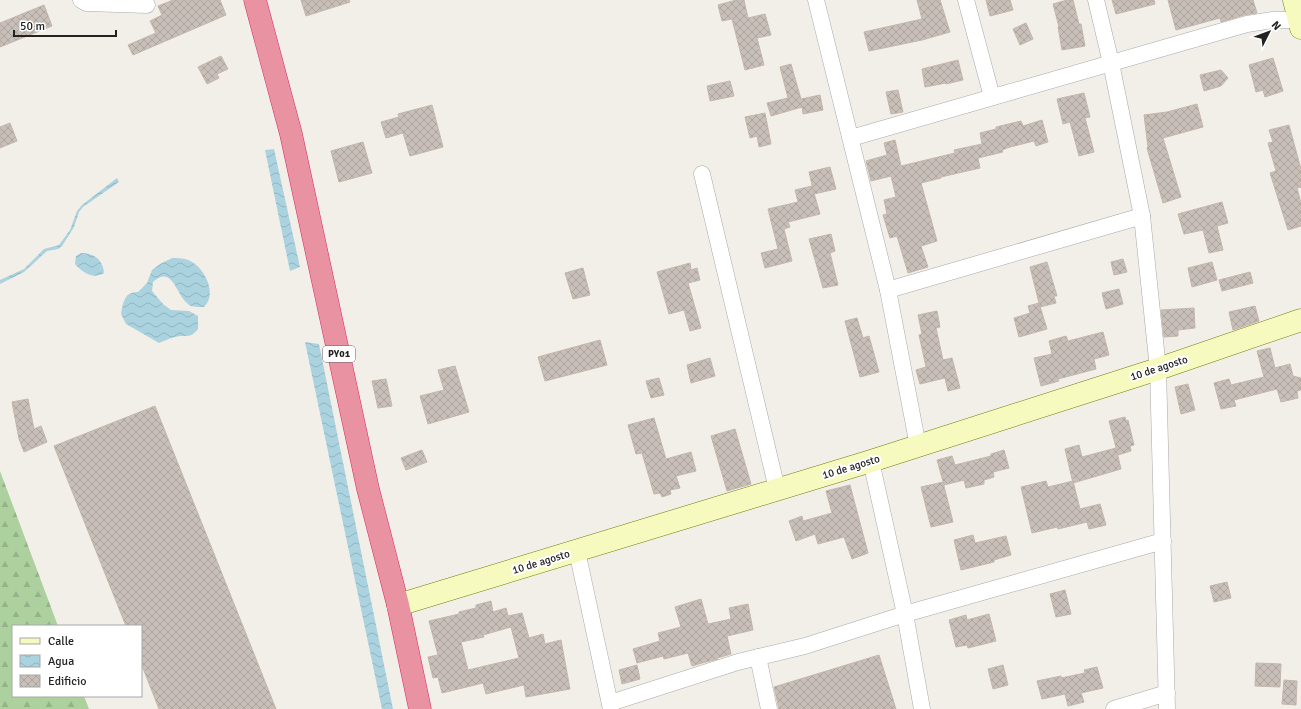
<svg xmlns="http://www.w3.org/2000/svg" width="1301" height="709" font-family="Signika,sans-serif">
  <style>
    .forest { fill: url(#forest-firs) }
    .water { fill: url(#water-waves) }
    .building { fill: url(#building-cross-hatch); stroke: #c4b6ab; fill-rule: evenodd }
    .lines { fill: none; stroke-linecap: round; stroke-linejoin: round }
    .street-casing { stroke: #a9a9a9; stroke-width: 17 }
    .secondary-casing { stroke: #707d05; stroke-width: 23 }
    .highway-casing { stroke: #dc2a67; stroke-width: 23 }
    .street { stroke: #fff; stroke-width: 16 }
    .secondary { stroke: #f7fabf; stroke-width: 22 }
    .highway { stroke: #e892a2; stroke-width: 22 }
    .labels { text-anchor: middle; dominant-baseline: central; stroke-width: 4; stroke-linejoin: round; paint-order: stroke }
    .shield { fill: #fff; stroke: #646464; stroke-width: 1 }
    .shield-label { font-size: 10px; font-weight: bold; fill: #222 }
    .street-label { font-size: 11px; fill: #222; stroke: #fff }
  </style>
  <defs>
    <pattern id="forest-firs" width="22" height="20" patternUnits="userSpaceOnUse"><rect width="22" height="20" fill="#add19e"/><path d="M5 1l3.5 6h-7zM16 11l3.5 6h-7z" fill="#95b388"/></pattern>
    <pattern id="water-waves" width="16" height="10" patternUnits="userSpaceOnUse"><rect width="16" height="10" fill="#aad3df"/><path d="M0 5q4-4 8 0t8 0" fill="none" stroke="#92b5bf"/></pattern>
    <pattern id="building-cross-hatch" width="8" height="8" patternUnits="userSpaceOnUse"><rect width="8" height="8" fill="#c7bfb8"/><path d="M0 0l8 8M0 8l8-8" fill="none" stroke="#aba49e"/></pattern>
  </defs>
  <rect width="100%" height="100%" fill="#f2efe9"/>
  <path class="forest" d="M0 471 58 626H13V696H84L89 709H0Z"/>
  <g class="water">
    <path d="M274 149 300 267 290 271 265 150Z"/>
    <path d="M117 178 119 182 83 207 79 212 74 227 62 246 58 249 47 251 24 272 0 284V280L24 269 44 249 59 245 70 230 77 211 82 205Z"/>
    <path d="M81 253C94 253 103 260 104 273 93 280 82 272 75 264L76 256Z"/>
    <path d="M172 258C176 258 181 258 185 259 203 263 219 294 204 307 200 307 195 307 191 306 176 299 174 263 153 282L152 291 163 304 171 310 189 311 198 316V329C189 340 186 334 175 337 170 338 164 341 159 343L126 324 121 314C123 303 124 292 138 292L147 283 152 270 160 264Z"/>
    <path d="M305 342 319 344 393 709H382Z"/>
  </g>
  <g class="building">
    <path d="M173 0H220L226 15 133 55 128 45 156 33 150 21 162 15 158 6Z"/>
    <path d="M301 0H349L350 2 306 16Z"/>
    <path d="M736 0H744L748 18 765 14 771 35 757 38 764 65 745 70 732 19 722 21 718 5Z"/>
    <path d="M917 0H940L950 32 922 40 869 51 864 32 922 19Z"/>
    <path d="M986 0H1010L1013 10 990 16Z"/>
    <path d="M1067 0H1073L1079 24H1081L1085 46 1062 50 1058 27H1059L1053 4Z"/>
    <path d="M1112 0H1154L1155 4 1116 14Z"/>
    <path d="M1168 0H1253L1257 13 1244 15 1221 22 1220 18 1176 30Z"/>
    <path d="M44 5 52 26 0 47V23Z"/>
    <path d="M1026 23 1033 39 1020 45 1013 29Z"/>
    <path d="M221 56 228 69 217 74 219 78 207 84 198 67Z"/>
    <path d="M1273 58 1283 91 1265 97 1263 90 1256 92 1249 65Z"/>
    <path d="M958 60 963 80 946 84V83L925 87 922 69Z"/>
    <path d="M791 64 801 99 820 95 823 110 803 114 802 107 771 116 767 103 788 98 780 67Z"/>
    <path d="M1221 70 1228 78 1221 86 1204 91 1200 75Z"/>
    <path d="M730 81 734 96 710 101 707 86Z"/>
    <path d="M898 90 903 112 891 114 886 92Z"/>
    <path d="M1084 93 1090 117 1085 118 1094 152 1079 156 1070 122 1063 124 1057 99Z"/>
    <path d="M1197 104 1203 127 1163 138 1181 197 1163 203 1147 148 1148 147 1144 115 1167 112Z"/>
    <path d="M432 105 443 147 410 156 403 133 386 138 381 122 399 117 398 114Z"/>
    <path d="M765 113 771 144 759 147 757 136 750 138 745 117Z"/>
    <path d="M1042 120 1048 142 1036 146 1034 141 1010 147 1002 150 1003 152 978 158 980 168 941 177V178L921 183 937 241 921 246 928 267 908 273 897 236 890 238 883 215 887 214 884 200 896 197 891 176 871 181 866 161 887 155 884 143 895 140 901 166 955 153 954 150 982 144 980 133 996 129V127L1021 121 1023 126Z"/>
    <path d="M10 123 17 141 0 148V127Z"/>
    <path d="M1289 125 1301 169V187L1297 188 1301 203V226L1288 230 1270 173 1276 171 1268 143 1273 142 1269 130Z"/>
    <path d="M363 142 372 173 339 182 331 151Z"/>
    <path d="M830 167 836 189 814 194 809 172Z"/>
    <path d="M812 186 820 214 788 222 790 227 784 229 792 261 765 268 761 253 778 249 768 209 798 202 795 190Z"/>
    <path d="M1222 202 1228 223 1217 226 1223 250 1209 253 1203 230 1184 234 1178 214Z"/>
    <path d="M831 234 835 251 830 253 838 285 823 288 809 239Z"/>
    <path d="M1123 259 1127 272 1114 275 1111 262Z"/>
    <path d="M1047 262 1057 296H1054L1056 303 1040 307 1030 267Z"/>
    <path d="M1212 262 1217 280 1192 287 1188 268Z"/>
    <path d="M690 263 691 270 697 268 700 280 688 283 701 328 690 331 684 310 669 314 657 272Z"/>
    <path d="M583 268 590 295 573 299 565 273Z"/>
    <path d="M1250 272 1253 283 1222 291 1219 280Z"/>
    <path d="M1119 289 1123 304 1106 309 1102 293Z"/>
    <path d="M1039 303 1047 329 1019 337 1014 318 1030 313 1028 306Z"/>
    <path d="M1255 306 1259 321 1233 330 1229 312Z"/>
    <path d="M1194 308 1195 328 1178 330V336L1164 337 1161 310Z"/>
    <path d="M937 311 940 327 936 328 943 360 952 358 960 388 948 391 945 378 920 384 916 370 926 367 919 335 922 334 918 315Z"/>
    <path d="M857 318 863 338 869 336 879 372 860 377 845 321Z"/>
    <path d="M1103 332 1109 355 1094 359 1096 369 1058 379 1059 381 1041 386 1034 358 1052 354 1049 341 1066 336 1068 341Z"/>
    <path d="M600 340 607 365 545 381 538 357Z"/>
    <path d="M1270 348 1275 368 1290 364 1293 376 1301 378V390L1297 391 1298 398 1281 402 1277 389 1234 400 1236 406 1221 409 1214 383 1229 379 1231 385 1264 377 1257 351Z"/>
    <path d="M710 358 715 376 691 383 687 365Z"/>
    <path d="M455 366 469 412 428 424 420 396 444 390 438 370Z"/>
    <path d="M659 378 664 395 651 398 646 381Z"/>
    <path d="M386 379 392 406 378 408 372 381Z"/>
    <path d="M1188 384 1195 410 1181 414 1175 387Z"/>
    <path d="M28 399 34 429 41 426 47 442 24 452 19 439 12 402Z"/>
    <path d="M155 406 276 709H159L141 663V626H126L54 446Z"/>
    <path d="M1125 417 1126 421 1128 420 1134 445 1130 446 1131 451 1118 455 1109 421Z"/>
    <path d="M654 418 666 459 691 452 696 471 676 476 680 488 670 490 671 494 662 497 660 493 654 494 642 453 636 454 628 425Z"/>
    <path d="M735 429 751 484 727 491 711 436Z"/>
    <path d="M1079 445 1082 457 1116 448 1121 469 1073 483 1065 449Z"/>
    <path d="M422 450 427 462 406 470 401 458Z"/>
    <path d="M1004 450 1009 468 993 472 994 477 984 480V484L966 488 964 480 944 485 937 460 952 456 955 465 991 456V454Z"/>
    <path d="M1046 481 1048 487 1073 481 1080 509 1100 504 1106 525 1089 529 1087 522 1058 529 1057 527 1032 533 1021 487Z"/>
    <path d="M943 482 953 522 931 527 921 487Z"/>
    <path d="M850 485 868 553 852 559 844 537 818 544 815 534 796 541 789 521 802 516 803 521 832 513 826 491Z"/>
    <path d="M973 535 975 543 1006 536 1011 555 994 560V562L961 570 954 540Z"/>
    <path d="M1227 582 1231 598 1214 602 1210 586Z"/>
    <path d="M1065 590 1071 614 1056 617 1050 594Z"/>
    <path d="M701 599 708 624 731 619 729 608 748 604 753 630 727 636 731 654 717 658 718 659 702 663 692 666 688 653 664 659 663 656 637 663 633 649 660 641 658 633 681 627 675 607Z"/>
    <path d="M491 601 493 612 506 608 508 616 522 613 529 638 543 634 545 644 561 640 570 689 526 697 524 685 486 694 483 683 442 693 438 677 433 678 428 657 438 655 429 621 459 614V612L476 608V605ZM511 627 519 658 468 670 461 642 484 637 483 635Z"/>
    <path d="M989 614 996 641 968 648 967 645 956 647 949 620 966 615 967 620Z"/>
    <path d="M879 655 896 709H779L774 687Z"/>
    <path d="M1256 663 1281 664 1280 687 1255 686Z"/>
    <path d="M637 665 640 679 622 684 619 670Z"/>
    <path d="M1003 665 1008 685 993 689 988 669Z"/>
    <path d="M1097 667 1103 688 1081 693 1084 702 1068 706 1065 694 1042 699 1037 681 1061 676V678L1085 673 1084 670Z"/>
    <path d="M1284 680 1297 681 1296 705 1282 704Z"/>
  </g>
  <g class="lines">
    <g class="street-casing">
      <g id="street">
        <path d="M81 0 86 3 147 5"/>
        <path d="M816 0 888 290 918 446"/>
        <path d="M966 0 992 97"/>
        <path d="M1096 0 1111 63 1142 216 1158 369 1167 709"/>
        <path d="M851 138 1247 24 1273 20H1301"/>
        <path d="M702 174 777 489"/>
        <path d="M888 290 1142 216"/>
        <path d="M871 461 905 614 922 709"/>
        <path d="M577 551 611 709"/>
        <path d="M758 657 769 709"/>
        <path d="M610 703 738 662 805 646 905 614 1163 541"/>
        <path d="M1114 709 1167 693"/>
      </g>
    </g>
    <g class="secondary-casing">
      <g id="secondary">
        <path d="M1294 0 1301 28"/>
        <path d="M398 605 871 461 1158 369 1301 320"/>
      </g>
    </g>
    <g class="highway-casing">
      <path id="highway" d="M255 0 291 134 368 489 398 605 420 709"/>
    </g>
    <use href="#street" class="street"/>
    <use href="#secondary" class="secondary"/>
    <use href="#highway" class="highway"/>
  </g>
  <g class="labels">
    <rect class="shield" x="323" y="346" width="32" height="16" rx="3"/>
    <g class="shield-label">
      <text x="339" y="354">PY01</text>
    </g>
    <g class="street-label">
      <text transform="translate(1159 368) rotate(-18)">10 de agosto</text>
      <text transform="translate(851 467) rotate(-17)">10 de agosto</text>
      <text transform="translate(541 562) rotate(-17)">10 de agosto</text>
    </g>
  </g>
  <rect x="12" y="625" width="130" height="72" fill="#ffffff" stroke="#a7a7a7"/>
  <rect x="20" y="638" width="20" height="6" fill="#f7fabf" stroke="#a7a7a7"/>
  <text x="48" y="645" font-size="12" fill="#222222">Calle</text>
  <rect x="20" y="655" width="20" height="12" fill="url(#water-waves)" stroke="#a7a7a7"/>
  <text x="48" y="665" font-size="12" fill="#222222">Agua</text>
  <rect x="20" y="675" width="20" height="12" fill="url(#building-cross-hatch)" stroke="#a7a7a7"/>
  <text x="48" y="685" font-size="12" fill="#222222">Edificio</text>
  <g transform="translate(1269 32) rotate(48)" stroke="#ffffff" stroke-width="3" paint-order="stroke">
  <path d="M0-3L7 15L0 10L-7 15Z" fill="#222222"/>
  <text y="-6" font-size="11" font-weight="bold" text-anchor="middle" fill="#222222">N</text>
  </g>
  <path d="M14 30v6h102v-6" fill="none" stroke="#222222" stroke-width="2"/>
  <text x="20" y="30" font-size="12" fill="#222222" stroke="#ffffff" stroke-width="3" paint-order="stroke">50 m</text>
</svg>
